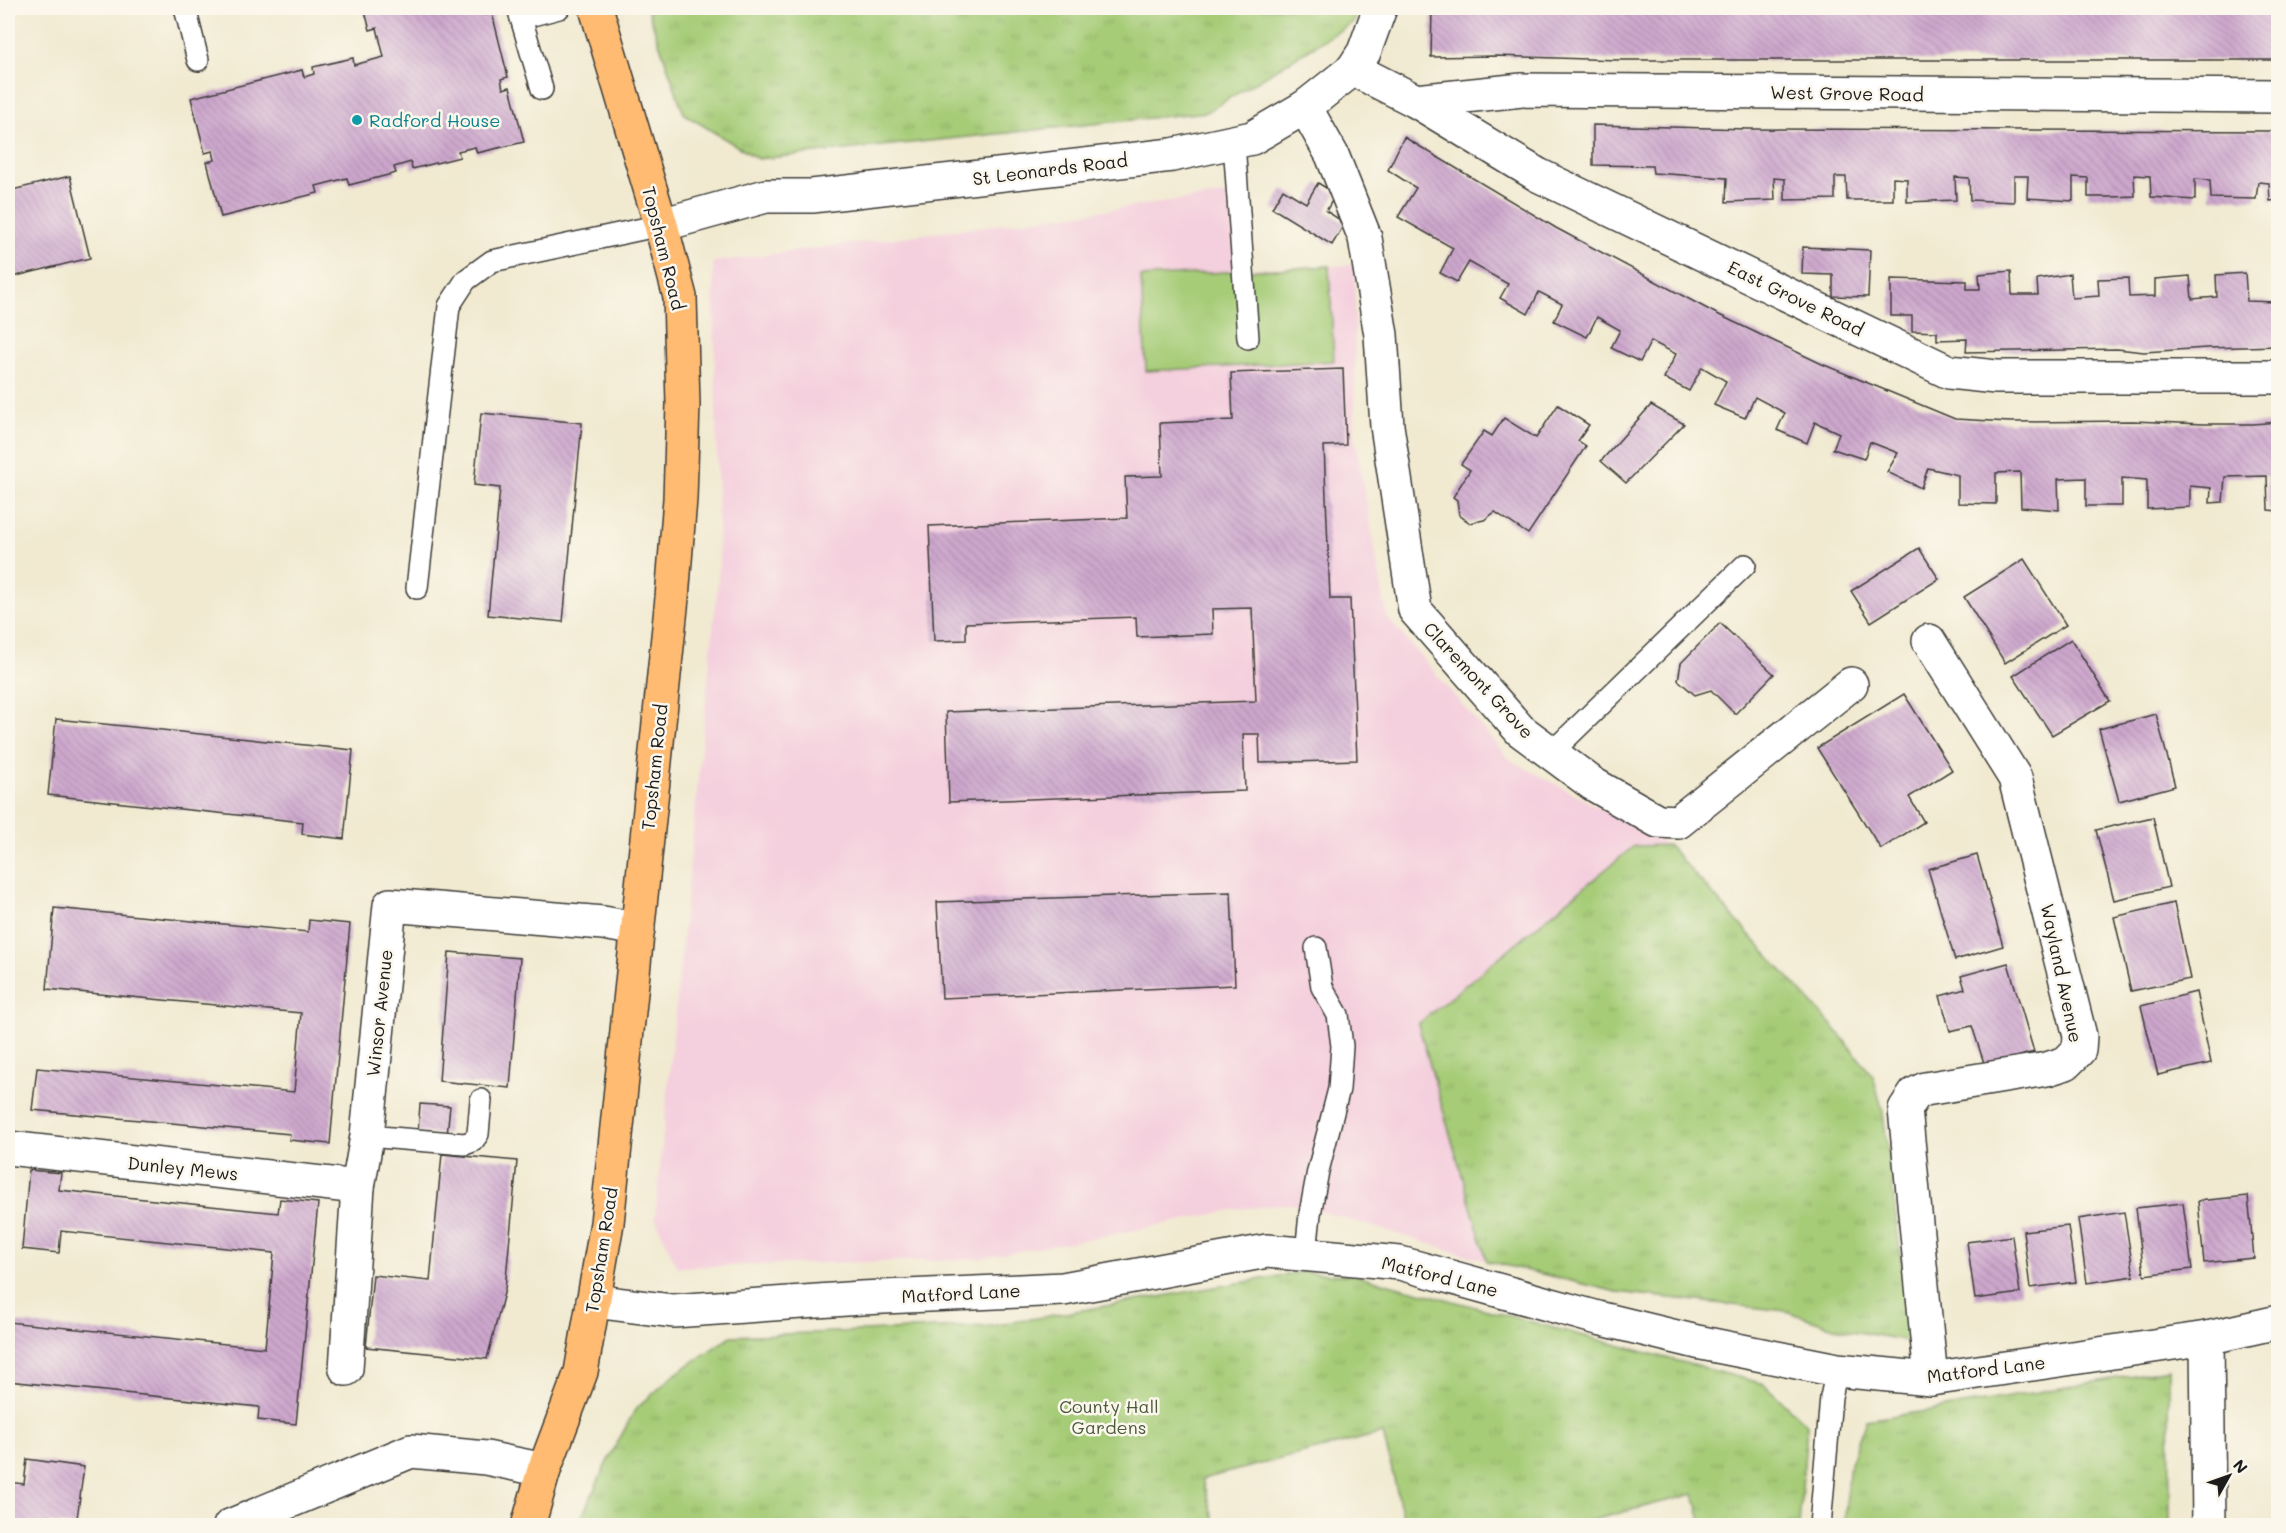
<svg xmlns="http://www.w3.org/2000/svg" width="2286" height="1533" font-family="Mali,sans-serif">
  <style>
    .built { fill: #f4cfdd }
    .park { fill: url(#park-tufts); stroke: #61744a; stroke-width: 1.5 }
    .pitch { fill: #a6cc77; stroke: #61744a; stroke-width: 1.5 }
    .building { fill: url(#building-back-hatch) }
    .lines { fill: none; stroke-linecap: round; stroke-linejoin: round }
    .lane-casing { stroke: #3c3b37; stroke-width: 24 }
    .street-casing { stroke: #3c3b37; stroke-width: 36 }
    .primary-casing { stroke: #3c3b37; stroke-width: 36 }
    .lane { stroke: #fff; stroke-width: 21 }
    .street { stroke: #fff; stroke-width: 33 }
    .primary { stroke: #febb71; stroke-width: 33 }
    .culture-dot { fill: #0f9aa8; stroke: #fbf7ec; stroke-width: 2 }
    .labels { text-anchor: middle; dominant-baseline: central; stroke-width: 5; stroke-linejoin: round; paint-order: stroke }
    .street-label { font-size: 18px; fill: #1c1c1c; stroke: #fbf7ec }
    .culture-label { font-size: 18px; fill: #0d838f; stroke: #fbf7ec; text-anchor: start }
    .park-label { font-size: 18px; fill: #4c5a3c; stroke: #fbf7ec }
  </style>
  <defs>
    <pattern id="park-tufts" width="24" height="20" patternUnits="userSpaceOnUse" patternTransform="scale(1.5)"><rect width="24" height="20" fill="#a6cc77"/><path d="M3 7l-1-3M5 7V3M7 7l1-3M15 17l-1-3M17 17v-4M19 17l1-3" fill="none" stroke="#8eaf66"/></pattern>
    <pattern id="building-back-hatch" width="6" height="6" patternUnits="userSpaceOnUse" patternTransform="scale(1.5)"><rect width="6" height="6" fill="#cda7cd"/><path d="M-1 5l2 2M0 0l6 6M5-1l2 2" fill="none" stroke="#af8faf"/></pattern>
  </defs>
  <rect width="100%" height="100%" fill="#fbf7ec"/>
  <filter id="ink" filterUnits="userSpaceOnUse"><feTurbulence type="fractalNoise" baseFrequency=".0167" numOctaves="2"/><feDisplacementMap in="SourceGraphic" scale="12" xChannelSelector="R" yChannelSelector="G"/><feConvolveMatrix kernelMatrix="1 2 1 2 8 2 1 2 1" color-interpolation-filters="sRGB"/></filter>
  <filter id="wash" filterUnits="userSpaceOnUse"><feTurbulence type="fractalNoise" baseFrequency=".008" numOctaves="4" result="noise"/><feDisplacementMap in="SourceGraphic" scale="24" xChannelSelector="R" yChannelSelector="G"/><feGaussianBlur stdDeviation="1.35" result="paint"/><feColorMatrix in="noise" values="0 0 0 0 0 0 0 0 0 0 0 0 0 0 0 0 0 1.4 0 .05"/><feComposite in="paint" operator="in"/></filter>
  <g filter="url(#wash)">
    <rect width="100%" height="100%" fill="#f1ead1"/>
    <path class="built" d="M1242 192 1243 269 1355 265V438L1387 617 1509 759 1668 845 1836 1030 1873 1076 1883 1112 1840 1329 1786 1311 1617 1292 1487 1261 1334 1215 1291 1204 1237 1209 1136 1230 977 1259 677 1267 655 1218 719 568 713 262Z"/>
    <g class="park">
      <path d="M647 8H1356L1355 21 1207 112 758 159 684 114Z"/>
      <path d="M1668 845 1836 1030 1873 1076 1883 1112 1911 1341 1840 1329 1786 1311 1617 1292 1487 1261 1418 1024 1634 846Z"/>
      <path d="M1302 1272 1359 1276 1764 1384 1807 1425 1799 1525H1702L1694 1494 1573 1525H1405L1383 1433 1202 1479 1215 1525H578L607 1462 635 1410 674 1375 731 1336 991 1326Z"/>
      <path d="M2169 1369 2170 1525H1844L1850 1463 1866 1420 1940 1409Z"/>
    </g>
    <path class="pitch" d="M1329 266 1334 361 1146 371 1141 277Z"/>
    <g id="blocks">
      <g class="building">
        <path d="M364 8H483L485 15 492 13 508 77 501 79 503 89 510 87 524 142 477 153 475 147 458 151 460 157 412 169 411 162 394 167 396 173 349 185 347 178 316 186 318 193 221 217 207 162 215 160 213 151 205 153 191 98 302 70 304 77 314 74 313 67 353 58 354 65 384 57 377 28 370 30Z"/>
        <path d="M1432 8H2278V60H1618L1496 56 1431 57Z"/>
        <path d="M1593 125 1748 129 2278 131V200L2270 201 2269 183 2258 182 2256 199 2211 198 2210 180 2195 179V200L2151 197 2150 176 2134 175 2135 196 2112 197H2088V178L2073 177V201L2027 198 2028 176H2014V202L1970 200 1969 178 1955 177 1956 200 1907 202V179L1893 178V200H1847L1846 177H1835V199L1785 200V179L1774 178 1775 200 1726 202 1727 178 1653 173 1652 166 1593 165Z"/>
        <path d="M1404 137 1556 228 1715 313 1822 364 1955 419 2010 422 2133 421 2203 424H2253L2278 422V511L2268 510 2267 476 2225 477 2223 502 2210 503 2211 488 2190 486V507L2147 509V480L2122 478V506H2086V478L2058 479 2059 510 2021 507 2020 472 1996 473V504L1958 503V475L1928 468 1921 488 1887 472 1898 453 1870 442 1864 459 1833 449 1839 433 1815 422 1807 443 1777 430 1785 413 1755 397 1745 418 1714 405 1726 381 1702 367 1689 391 1664 378 1676 354 1651 341 1640 362 1611 348 1620 330 1597 317 1587 337 1554 321 1562 304 1539 292 1528 314 1500 298 1508 284 1469 262 1457 282 1440 273 1453 248 1398 217 1416 188 1388 170Z"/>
        <path d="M70 176 90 258 8 278V191Z"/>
        <path d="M1318 183 1336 194 1326 211 1345 223 1332 245 1272 208 1283 189 1306 203Z"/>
        <path d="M1803 247 1870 250 1868 297 1833 296V275L1802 274Z"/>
        <path d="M2011 271 2012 295H2038L2037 279 2070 274 2072 298 2099 296 2098 279 2128 278 2129 297 2155 296V279L2190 276 2192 299 2217 297 2216 275 2245 273 2247 301 2276 302 2275 276H2278V346L2207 348 2144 352 2117 349 1966 352 1967 339 1937 340V332L1912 331V316H1891V279L1967 281V289H1980L1979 274Z"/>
        <path d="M1343 369 1346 445 1324 446 1330 599H1350L1357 760 1260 763 1259 734H1243L1245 791 949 802 946 712 1256 701 1252 608 1212 609 1213 634 1137 637 1136 617 966 623V640L934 641 929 526 1127 518 1125 477 1162 476 1160 423 1233 420 1231 373Z"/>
        <path d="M1558 405 1589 425 1578 441 1586 446 1528 534 1495 512 1484 520 1470 523 1459 515 1457 500 1453 497 1470 470 1461 464 1484 431 1492 436 1504 418 1536 438Z"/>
        <path d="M1651 405 1684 424 1626 483 1601 461Z"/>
        <path d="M481 413 582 423 563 622 488 615 500 488 474 485Z"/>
        <path d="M1919 548 1939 579 1871 622 1851 591Z"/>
        <path d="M2024 559 2066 625 2005 663 1964 597Z"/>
        <path d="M1720 623 1774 674 1735 714 1711 690 1695 695 1678 680 1681 663Z"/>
        <path d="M2071 639 2110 701 2052 735 2013 676Z"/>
        <path d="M1904 694 1952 770 1909 797 1924 822 1881 849 1817 748Z"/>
        <path d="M2156 714 2175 786 2119 801 2099 729Z"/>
        <path d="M56 719 353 750 344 839 302 834 303 822 48 795Z"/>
        <path d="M2153 817 2169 887 2114 900 2096 830Z"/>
        <path d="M1977 855 2003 946 1955 960 1928 869Z"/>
        <path d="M1231 892 1235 985 942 998 937 902Z"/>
        <path d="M2174 903 2190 979 2131 991 2114 917Z"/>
        <path d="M54 908 308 932 309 920 350 924 330 1144 289 1140 290 1134 32 1110 37 1068 294 1092 301 1013 47 989Z"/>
        <path d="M449 952 520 958 510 1088 439 1081Z"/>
        <path d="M2008 963 2034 1052 1985 1066 1972 1026 1950 1031 1940 996 1965 989 1961 976Z"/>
        <path d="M2196 992 2211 1063 2158 1075 2141 1006Z"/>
        <path d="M420 1104 450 1106 447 1135 418 1132Z"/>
        <path d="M442 1154 517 1161 505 1289 487 1359 366 1347 373 1275 430 1281Z"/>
        <path d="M29 1170 61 1173 59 1190 278 1213 280 1199 318 1203 296 1424 258 1420 259 1407 8 1381V1322L265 1348 269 1306 274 1253 61 1231 59 1253 22 1249Z"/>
        <path d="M2248 1196 2254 1258 2204 1263 2198 1201Z"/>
        <path d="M2183 1203 2192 1269 2144 1275 2136 1208Z"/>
        <path d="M2124 1212 2134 1276 2087 1283 2078 1219Z"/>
        <path d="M2275 1217H2278V1246H2277Z"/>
        <path d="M2068 1226 2076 1282 2030 1288 2023 1231Z"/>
        <path d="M2012 1236 2020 1293 1975 1299 1967 1242Z"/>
        <path d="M27 1459 84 1467 76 1526 50 1523 49 1526H8V1482L24 1484Z"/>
      </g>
    </g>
  </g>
  <g filter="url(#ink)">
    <use href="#blocks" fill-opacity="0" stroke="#3c3b37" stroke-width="1.5"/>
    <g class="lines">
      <g class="lane-casing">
        <g id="lane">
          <path d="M185 8 198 60"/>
          <path d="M518 8 542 89"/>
          <path d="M521 18 559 8"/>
          <path d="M1234 143 1248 338"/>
          <path d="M417 588 449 306 466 280 492 261 661 225"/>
          <path d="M1551 753 1745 565"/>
          <path d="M367 1136 465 1144 473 1141 478 1134 481 1100"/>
          <path d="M1306 1253 1310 1214 1318 1171 1339 1089 1342 1046 1338 1015 1322 987 1316 948"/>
          <path d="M1820 1526 1831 1397 1837 1370"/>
        </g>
      </g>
      <g class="street-casing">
        <g id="street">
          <path d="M1353 69 1416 101 1538 175 1949 372 1996 377H2278"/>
          <path d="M1416 101 1522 90 2278 96"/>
          <path d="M1305 107 1332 155 1365 238 1381 335 1387 426 1415 610 1520 730 1593 784 1658 821 1678 822 1851 684"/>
          <path d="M661 225 766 196H812L1172 155 1252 138 1305 107 1353 69 1364 52 1380 8"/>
          <path d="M1929 641 2015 778 2080 1036 2079 1050 2066 1063 2047 1069 1925 1089 1915 1094 1905 1109 1931 1379"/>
          <path d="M8 1148 358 1187"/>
          <path d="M593 1301 673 1311 861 1298 1063 1289 1267 1251 1400 1263 1598 1318 1697 1342 1837 1370 1931 1379 2207 1338 2278 1322"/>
          <path d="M2207 1338 2209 1526"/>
          <path d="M346 1369 358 1187 367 1136 390 905 603 923 638 929"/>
          <path d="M230 1526 411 1451 486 1458 544 1470"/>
        </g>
      </g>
      <g class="primary-casing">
        <path id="primary" d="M528 1526 544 1470 581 1372 607 1223 672 598 680 499 683 404 680 297 661 225 596 8"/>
      </g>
      <use href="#lane" class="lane"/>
      <use href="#street" class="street"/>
      <use href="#primary" class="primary"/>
    </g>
  </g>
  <circle class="culture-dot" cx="357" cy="120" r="6"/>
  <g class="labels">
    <g class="street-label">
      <text transform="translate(1847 93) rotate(1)">West Grove Road</text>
      <text transform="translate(1050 169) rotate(-7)">St Leonards Road</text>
      <text transform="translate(664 248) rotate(76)">Topsham Road</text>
      <text transform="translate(1796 298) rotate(26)">East Grove Road</text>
      <text transform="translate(1479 680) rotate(47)">Claremont Grove</text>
      <text transform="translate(654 767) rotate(-84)">Topsham Road</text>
      <text transform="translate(2062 973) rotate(78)">Wayland Avenue</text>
      <text transform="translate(379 1013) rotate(-84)">Winsor Avenue</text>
      <text transform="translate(183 1168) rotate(6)">Dunley Mews</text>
      <text transform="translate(601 1250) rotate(-81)">Topsham Road</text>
      <text transform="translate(1440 1276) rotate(14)">Matford Lane</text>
      <text transform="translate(961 1293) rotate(-3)">Matford Lane</text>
      <text transform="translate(1986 1369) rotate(-7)">Matford Lane</text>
    </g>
    <g class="culture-label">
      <text x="369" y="120">Radford House</text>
    </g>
    <g class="park-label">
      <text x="1109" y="1406">County Hall<tspan x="1109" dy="21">Gardens</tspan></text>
    </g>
  </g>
  <rect width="2286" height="1533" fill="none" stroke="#fbf7ec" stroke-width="30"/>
  <g transform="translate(2229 1476) rotate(50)" stroke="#fbf7ec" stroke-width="4.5" paint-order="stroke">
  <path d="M0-4.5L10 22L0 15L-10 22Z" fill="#1c1c1c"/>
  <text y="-9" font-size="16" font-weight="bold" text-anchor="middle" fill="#1c1c1c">N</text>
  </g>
</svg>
